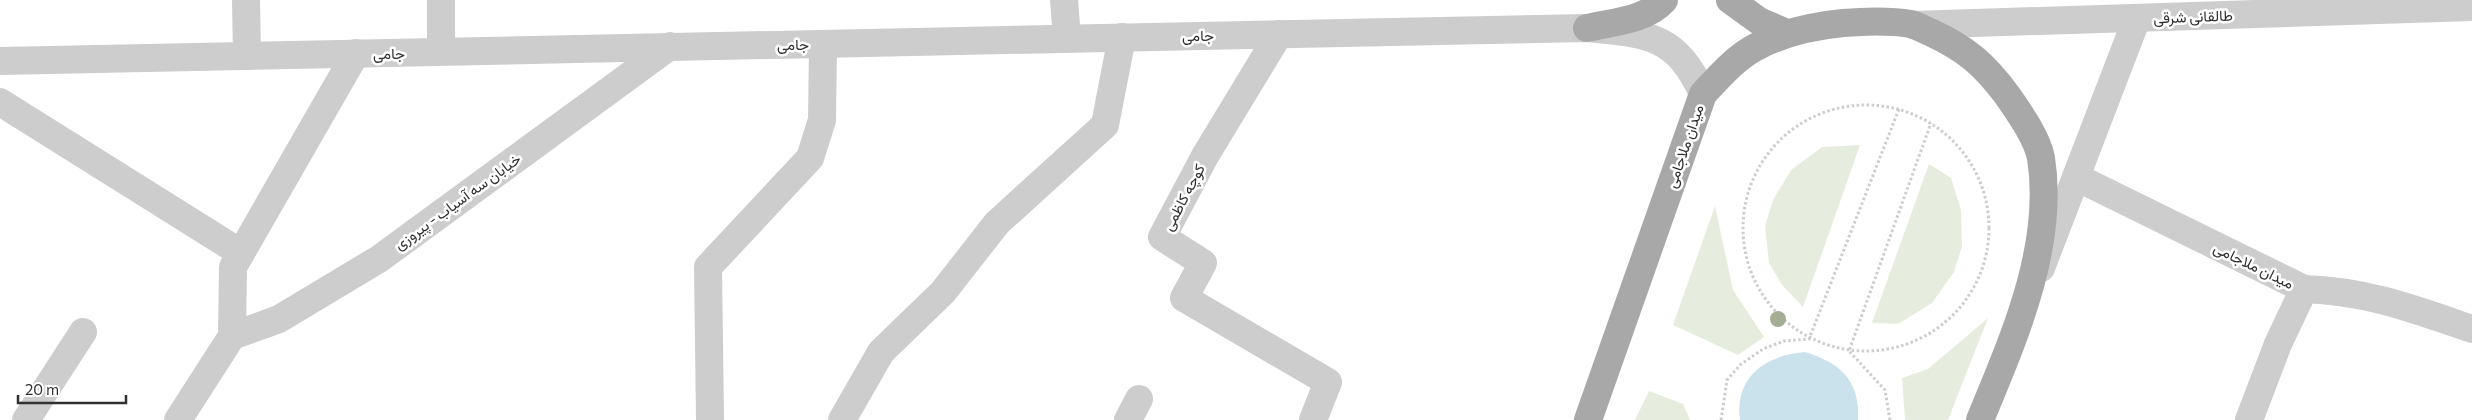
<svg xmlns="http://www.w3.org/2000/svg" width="2472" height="420" font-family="Commissioner,Vazirmatn,sans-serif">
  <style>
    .green { fill: #e7edde }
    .water { fill: #cae2ec }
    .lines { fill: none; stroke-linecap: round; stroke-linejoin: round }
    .path { stroke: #cdcdcd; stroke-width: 3; stroke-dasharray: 2.5 2.5; stroke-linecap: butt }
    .minor { stroke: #cdcdcd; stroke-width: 28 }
    .major { stroke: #a8a8a8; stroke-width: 28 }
    .tree { fill: #a3ae94 }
    .labels { text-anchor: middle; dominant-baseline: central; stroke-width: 5; stroke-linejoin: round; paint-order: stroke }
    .street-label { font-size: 15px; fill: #303030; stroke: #fff }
  </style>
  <rect width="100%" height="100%" fill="#fff"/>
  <g class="green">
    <path d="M1860 145 1803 307 1782 285 1769 263 1765 226 1773 200 1791 170 1822 147Z"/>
    <path d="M1929 164 1951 178 1961 210 1962 246 1954 272 1932 303 1898 324 1872 323Z"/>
    <path d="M1715 206 1733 290 1764 337 1738 355 1673 325Z"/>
    <path d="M1988 318 1948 420H1905L1902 378 1928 369Z"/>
    <path d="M1649 391 1683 404 1690 420H1635Z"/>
  </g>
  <path class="water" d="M1805 352C1841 363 1860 381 1858 420H1740C1734 377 1766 355 1805 352Z"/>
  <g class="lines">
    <g class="path">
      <circle cx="1866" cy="228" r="123"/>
      <path d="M1721 420 1727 380 1740 365 1763 349 1784 341 1809 339 1899 109"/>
      <path d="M1890 420 1885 390 1849 351 1931 123"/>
    </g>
    <g class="minor">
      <path d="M246 0 247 56"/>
      <path d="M1064 0 1067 38"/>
      <path d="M1913 25 2472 7"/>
      <path d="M1279 34 1205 156 1162 237 1203 263 1184 298 1328 382 1313 420"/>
      <path d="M441 51V0"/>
      <path d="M0 61 1587 28C1647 34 1676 34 1703 94"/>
      <path d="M0 102 241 253"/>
      <path d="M2076 177 2304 289C2367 291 2414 309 2472 329"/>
      <path d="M2041 268 2137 18"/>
      <path d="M232 336 279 319 379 259 670 46"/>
      <path d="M26 420 83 332"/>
      <path d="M178 420 232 336 233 267 356 53"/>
      <path d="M710 420 708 267 810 158 822 120 823 44"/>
      <path d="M842 420 881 352 943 292 997 223 1105 125 1122 37"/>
      <path d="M1128 420 1139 399"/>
      <path d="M2249 420 2278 344 2304 289"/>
    </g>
    <g class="major">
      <path d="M1730 0 1759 21 1787 33"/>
      <path d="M1587 28C1612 22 1645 21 1664 0"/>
      <path d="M1588 420 1703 94C1719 77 1735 58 1756 47 1784 32 1812 26 1843 23 1866 21 1888 20 1911 24 1918 26 1925 30 1932 33 1966 49 1984 64 2007 95 2018 111 2037 137 2041 158 2055 247 2013 340 1980 420"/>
    </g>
  </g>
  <circle class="tree" cx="1778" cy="319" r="8"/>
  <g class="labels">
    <g class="street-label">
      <text transform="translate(2193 16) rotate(-2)">طالقانی شرقی</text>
      <text transform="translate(1198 35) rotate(-1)">جامی</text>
      <text transform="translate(793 44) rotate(-1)">جامی</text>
      <text transform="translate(389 53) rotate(-1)">جامی</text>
      <text transform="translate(1684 146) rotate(-71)">میدان ملاجامی</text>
      <text transform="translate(1183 197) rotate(-62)">کوچه کاظمی</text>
      <text transform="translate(457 201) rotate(-36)">خیابان سه آسیاب - پیروزی</text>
      <text transform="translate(2254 265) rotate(26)">میدان ملاجامی</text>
    </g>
  </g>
  <path d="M18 395v8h108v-8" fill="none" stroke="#303030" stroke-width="2.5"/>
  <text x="25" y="395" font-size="15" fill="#303030" stroke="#ffffff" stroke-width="4" paint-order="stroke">20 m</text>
</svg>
